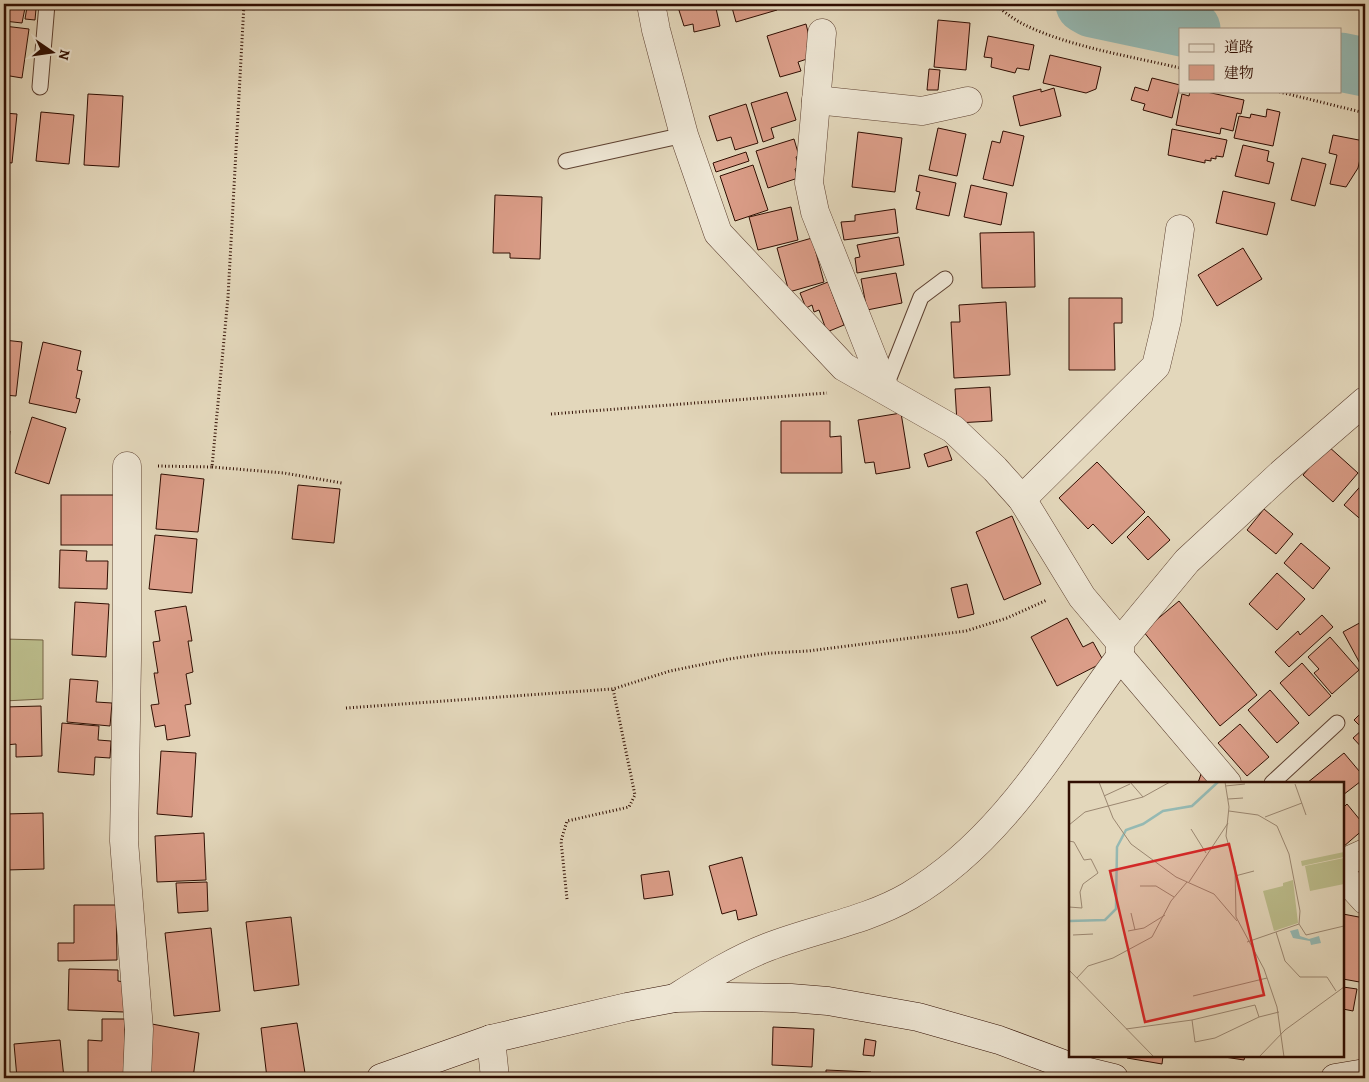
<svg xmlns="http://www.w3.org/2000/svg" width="1369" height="1082" font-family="Alegreya,'Noto Serif JP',serif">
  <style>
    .green { fill: #bbbc8b; stroke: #766546 }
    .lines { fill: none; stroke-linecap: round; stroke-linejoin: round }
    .river { stroke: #95b9b3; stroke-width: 59 }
    .building { fill: #db9d88; stroke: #300e02 }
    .lane-casing { stroke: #5d4030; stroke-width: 17 }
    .street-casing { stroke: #5d4030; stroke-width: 29 }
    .secondary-casing { stroke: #300e02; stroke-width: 29 }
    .path { stroke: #300e02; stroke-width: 3; stroke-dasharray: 1 2.5; stroke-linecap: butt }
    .lane { stroke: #ede5d3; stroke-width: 15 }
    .street { stroke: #ede5d3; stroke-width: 28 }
    .secondary { stroke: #ede5d3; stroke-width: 28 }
    .inset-river { fill: none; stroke: #95b9b3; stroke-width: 2.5 }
    .inset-road { fill: none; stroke: #9b8771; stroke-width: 1 }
    .view { fill: #d62828; fill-opacity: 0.15; stroke: #d62828; stroke-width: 2.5 }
    .inset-edge { fill: none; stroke: #300e02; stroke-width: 2.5 }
  </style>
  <rect width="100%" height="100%" fill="#e3d7bb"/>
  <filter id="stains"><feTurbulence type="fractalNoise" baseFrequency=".004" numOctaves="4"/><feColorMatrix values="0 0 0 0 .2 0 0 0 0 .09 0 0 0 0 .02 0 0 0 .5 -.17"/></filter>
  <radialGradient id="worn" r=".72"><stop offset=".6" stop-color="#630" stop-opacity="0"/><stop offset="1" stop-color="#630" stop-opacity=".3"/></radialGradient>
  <path class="green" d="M4 639 43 640V699L4 701Z"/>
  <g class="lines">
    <g class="river">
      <path d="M1085 4 1092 8 1191 29"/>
      <path d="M1340 62 1365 67"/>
    </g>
  </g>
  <g class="building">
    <path d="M677 4H715L720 26 694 32 693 24 684 26Z"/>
    <path d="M731 4H776L777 10 736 22Z"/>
    <path d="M4 5 25 8 22 23 4 21Z"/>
    <path d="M27 7 36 9 35 20 25 19Z"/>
    <path d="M938 20 970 23 966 70 934 67Z"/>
    <path d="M806 24 811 44 807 46 810 58 798 62 801 71 780 77 767 36Z"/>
    <path d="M4 26 29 29 22 78 4 75Z"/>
    <path d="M988 36 1034 45 1029 70 1017 68 1015 73 991 67 992 58 984 57Z"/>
    <path d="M1050 55 1101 67 1096 89 1086 93 1043 83Z"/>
    <path d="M929 69 940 70 938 90H927Z"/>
    <path d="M1152 78 1180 85 1172 118 1143 110 1145 104 1131 100 1135 87 1148 91Z"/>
    <path d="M1054 88 1061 116 1020 126 1013 96 1041 89V92Z"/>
    <path d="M1190 91H1202L1244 100 1241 114 1237 113 1233 131 1221 128 1220 134 1176 125 1182 94 1189 96Z"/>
    <path d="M787 92 796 120 771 128 774 138 763 142 751 103Z"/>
    <path d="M88 94 123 96 119 167 84 165Z"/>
    <path d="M746 104 758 143 735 150 731 137 717 141 709 116Z"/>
    <path d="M1267 109 1280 112 1273 146 1234 138 1239 116 1250 118 1251 114 1266 117Z"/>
    <path d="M41 112 74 115 69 164 36 161Z"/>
    <path d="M4 113 17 114 12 163 4 162Z"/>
    <path d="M938 128 966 134 957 176 929 170Z"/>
    <path d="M1172 129 1227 140 1223 157 1216 156V159L1211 158V161L1205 160V163L1168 155Z"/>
    <path d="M1003 131 1024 136 1013 186 983 179 992 141 1000 143Z"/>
    <path d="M858 132 902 138 895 192 852 187Z"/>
    <path d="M1333 135 1364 141 1358 168 1346 187 1330 184 1337 155 1329 153Z"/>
    <path d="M794 139 799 156 796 157 799 167 795 169 798 178 768 188 756 151Z"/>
    <path d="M1243 145 1269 151 1267 161 1274 163 1269 184 1235 176Z"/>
    <path d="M746 152 749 161 716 172 713 163Z"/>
    <path d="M1302 158 1326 164 1315 206 1291 200Z"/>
    <path d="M753 165 768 210 735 221 720 176Z"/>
    <path d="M919 175 956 183 949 216 916 209 920 192 916 191Z"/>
    <path d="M971 185 1007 193 1001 225 964 217Z"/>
    <path d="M1223 191 1275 203 1267 235 1216 223Z"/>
    <path d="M495 195 542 197 540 259 510 258V253H493Z"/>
    <path d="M791 207 798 240 758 250 749 217Z"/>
    <path d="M895 209 898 233 844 240 841 222 855 221V215Z"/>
    <path d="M1034 232 1035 287 982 288 980 233Z"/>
    <path d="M899 237 904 265 857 273 855 258 860 257 857 245Z"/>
    <path d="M812 238 824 282 789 292 777 248Z"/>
    <path d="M1243 248 1262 279 1217 306 1198 275Z"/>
    <path d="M896 273 902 303 867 310 861 279Z"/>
    <path d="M828 282 844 325 827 332 819 310 814 312 812 305 806 308 800 293Z"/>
    <path d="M1069 298H1122V323H1114L1115 370H1069Z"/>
    <path d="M1006 302 1010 375 954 378 951 322H960L959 305Z"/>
    <path d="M4 340 22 342 16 396 4 395Z"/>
    <path d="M43 342 81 351 77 370 82 371 76 398 80 399 76 413 29 403Z"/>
    <path d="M990 387 992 421 957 423 955 389Z"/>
    <path d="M901 413 910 468 876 474 874 462 865 463 858 420Z"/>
    <path d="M32 417 66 428 49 484 15 473Z"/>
    <path d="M781 421H830V437L841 436 842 473H781Z"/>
    <path d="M4 431H10L4 485Z"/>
    <path d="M947 446 952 460 928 467 924 454Z"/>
    <path d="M1328 446 1358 473 1333 502 1303 475Z"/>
    <path d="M1097 462 1145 512 1112 544 1093 524 1088 529 1059 498Z"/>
    <path d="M161 474 204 479 198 532 156 529Z"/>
    <path d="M1365 481V523L1344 505Z"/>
    <path d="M298 485 340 489 334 543 292 539Z"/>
    <rect x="61" y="495" width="53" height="50"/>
    <path d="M1264 509 1293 534 1276 554 1247 530Z"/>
    <path d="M1012 516 1041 584 1004 600 976 532Z"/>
    <path d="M1148 516 1170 540 1148 560 1127 537Z"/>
    <path d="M155 535 197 539 192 593 149 589Z"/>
    <path d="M1301 543 1330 568 1313 589 1284 563Z"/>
    <path d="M60 550 87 551 86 561H108L107 589 59 588Z"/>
    <path d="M1277 573 1305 599 1277 630 1249 604Z"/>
    <path d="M967 584 974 614 958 618 951 588Z"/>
    <path d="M1179 601 1257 695 1220 726 1143 631Z"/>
    <path d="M75 602 109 604 106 657 72 655Z"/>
    <path d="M186 606 192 641H188L193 672 186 674 191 704 185 705 190 736 167 740 165 725 155 727 151 705 159 704 154 673H158L153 642 160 641 155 611Z"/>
    <path d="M1322 615 1333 627 1289 667 1275 652 1298 631 1300 635Z"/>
    <path d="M1067 618 1083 647 1093 642 1104 662 1057 686 1031 637Z"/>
    <path d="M1365 620V668L1363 669 1343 632Z"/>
    <path d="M1330 637 1359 670 1332 694 1314 673 1319 669 1308 657Z"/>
    <path d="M1302 663 1331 696 1309 716 1280 683Z"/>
    <path d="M70 679 98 681 96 702 112 703 110 726 67 722Z"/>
    <path d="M1270 690 1299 723 1277 743 1248 710Z"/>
    <path d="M41 706 42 756 16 757V744L5 745 4 707Z"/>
    <path d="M1365 709V751L1353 738 1363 729 1354 720Z"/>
    <path d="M62 723 99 726 98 740 111 741 110 758 95 757 94 775 58 772Z"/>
    <path d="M1240 724 1269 757 1247 776 1218 743Z"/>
    <path d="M161 751 196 753 192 817 157 814Z"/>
    <path d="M1344 753 1365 778 1343 795V783H1307Z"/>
    <path d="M1202 771 1212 783H1198Z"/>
    <path d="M1347 804 1365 826V828L1343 847V808Z"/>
    <path d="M43 813 44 869 6 870 5 814Z"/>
    <path d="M204 833 206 880 157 882 155 836Z"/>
    <path d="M742 857 757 915 738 920 736 910 722 914 709 866Z"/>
    <path d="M669 871 673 895 644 899 641 875Z"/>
    <path d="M207 882 208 911 178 913 176 883Z"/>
    <path d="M74 905H116L117 960 58 961V943H74Z"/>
    <path d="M1343 914 1364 918 1361 938 1365 939V983L1343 979Z"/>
    <path d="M291 917 299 985 254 991 246 922Z"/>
    <path d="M211 928 220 1011 174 1016 165 933Z"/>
    <path d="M69 969 118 970V981L125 982 124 1012 68 1010Z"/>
    <path d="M1343 987 1357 989 1353 1011 1343 1009Z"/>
    <path d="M102 1019H125L124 1078H88V1040L102 1041Z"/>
    <path d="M297 1023 305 1073 267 1078 261 1028Z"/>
    <path d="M152 1024 199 1033 193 1078 149 1077Z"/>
    <path d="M773 1027 814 1029 812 1067 772 1065Z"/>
    <path d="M865 1039 876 1041 874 1056 863 1055Z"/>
    <path d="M60 1040 64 1078H17L14 1044Z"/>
    <path d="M1128 1056H1163L1162 1064 1127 1058Z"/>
    <path d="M1218 1056H1245L1244 1060Z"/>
    <path d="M826 1070 871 1072 870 1078H826Z"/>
    <path d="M641 1075V1078H604Z"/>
  </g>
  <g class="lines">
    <g class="lane-casing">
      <g id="lane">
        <path d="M40 87 47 4"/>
        <path d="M566 161 684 135"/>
        <path d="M885 388 921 297 945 279"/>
        <path d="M1272 783 1337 723"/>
      </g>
    </g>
    <g class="street-casing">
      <g id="street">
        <path d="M651 4 656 30 684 135 718 233 844 367 953 429 995 469 1022 499 1082 597 1120 642"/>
        <path d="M822 33 809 183 815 212 885 389"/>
        <path d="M816 100 922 111 968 101"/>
        <path d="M127 466V660L124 841 139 1029 137 1078"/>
        <path d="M1022 499 1156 366 1167 320 1180 229"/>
        <path d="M1120 657 1227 783"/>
        <path d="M1343 863 1365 853"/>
        <path d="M1343 876 1365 900"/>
        <path d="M675 998C705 979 734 960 768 947 814 929 866 921 909 896 1004 840 1057 742 1120 657V642L1187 561 1283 472 1365 401"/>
        <path d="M491 1039 495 1078"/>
      </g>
    </g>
    <g class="secondary-casing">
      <g id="secondary">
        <path d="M381 1078 491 1039 627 1007 675 998 728 997 791 998 828 1001 918 1017 999 1040 1077 1069 1114 1078"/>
        <path d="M1335 1078 1365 1073"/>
      </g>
    </g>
    <g class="path">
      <path d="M995 4C1003 11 1013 19 1023 24 1069 47 1130 56 1180 68"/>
      <path d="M1276 91 1365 113"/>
      <path d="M551 414 827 393"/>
      <path d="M158 466 212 467 228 297 244 4"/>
      <path d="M212 467 284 473 342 483"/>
      <path d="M346 708 613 689 670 671 729 659 770 653 808 651 966 631 1007 618 1047 600"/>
      <path d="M567 899 561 841 567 821 629 807 635 795 613 689"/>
    </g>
    <use href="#lane" class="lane"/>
    <use href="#street" class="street"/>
    <use href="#secondary" class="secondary"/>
  </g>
  <g transform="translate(1069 782)">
    <rect width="275" height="275" fill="#e3d7bb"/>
    <path d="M275 70V75L233 84 232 79ZM275 76V102L241 109 236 84ZM224 98 229 141 205 149 194 109 214 104V101Z" fill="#bbbc8b"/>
    <path d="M229 147 231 154 240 157 250 154 252 161 242 163 241 159 224 156 221 149Z" fill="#95b9b3"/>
    <path class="inset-river" d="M0 139 36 138 47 127 48 65 57 48 74 42 94 29 123 24 149 0"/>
    <path class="inset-road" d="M30 0 44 36 62 62 107 95 145 112 168 139M61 0 74 15M156 0 160 25 157 54 166 85 167 135 195 187 208 225 215 275M226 2 237 33M156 4 176 2M35 14 61 2M159 17 174 16M160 29 189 33 208 44 220 72 231 129 230 142 178 160M196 35 233 21M0 43 16 30 74 15 101 0M122 47 137 71M0 59 5 60 15 78 22 77 29 91 14 102 11 110 13 126 0 125M166 94 185 89M120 100 159 41M71 104H87L105 115M62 131 66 148M230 142 237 153 275 144M59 149 75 146 96 133M207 150 216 179 231 195H258L267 209M4 153 24 152M0 188 85 275M8 196 19 184 44 176 83 155 102 119 118 100M124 214 198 196M123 238 126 260 146 256 190 235M57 247 123 238 186 223 190 235 210 230M190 275 216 248 275 205"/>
    <path class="view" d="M160 62 195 213 76 240 41 89Z"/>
    <rect width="275" height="275" class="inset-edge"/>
  </g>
  <rect width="1369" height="1082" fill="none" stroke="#e3d7bb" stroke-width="20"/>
  <rect x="5" y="5" width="1359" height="1072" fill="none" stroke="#300e02" stroke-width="2.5"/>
  <rect x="10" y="10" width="1349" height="1062" fill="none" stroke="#300e02"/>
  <rect x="1179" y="28" width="162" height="65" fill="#ede5d3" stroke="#a18f7f"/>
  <rect x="1189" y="44" width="25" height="8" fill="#ede5d3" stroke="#a18f7f"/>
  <text x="1224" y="52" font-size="15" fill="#300e02">道路</text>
  <rect x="1189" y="65" width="25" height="15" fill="#db9d88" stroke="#a18f7f"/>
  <text x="1224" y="78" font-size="15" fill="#300e02">建物</text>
  <g transform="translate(52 52) rotate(103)" stroke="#ede5d3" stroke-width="4" paint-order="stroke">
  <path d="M0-4L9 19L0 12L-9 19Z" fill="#300e02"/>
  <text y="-8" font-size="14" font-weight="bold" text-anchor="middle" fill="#300e02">N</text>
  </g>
  <rect width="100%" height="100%" filter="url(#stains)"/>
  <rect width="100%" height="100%" fill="url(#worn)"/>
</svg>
